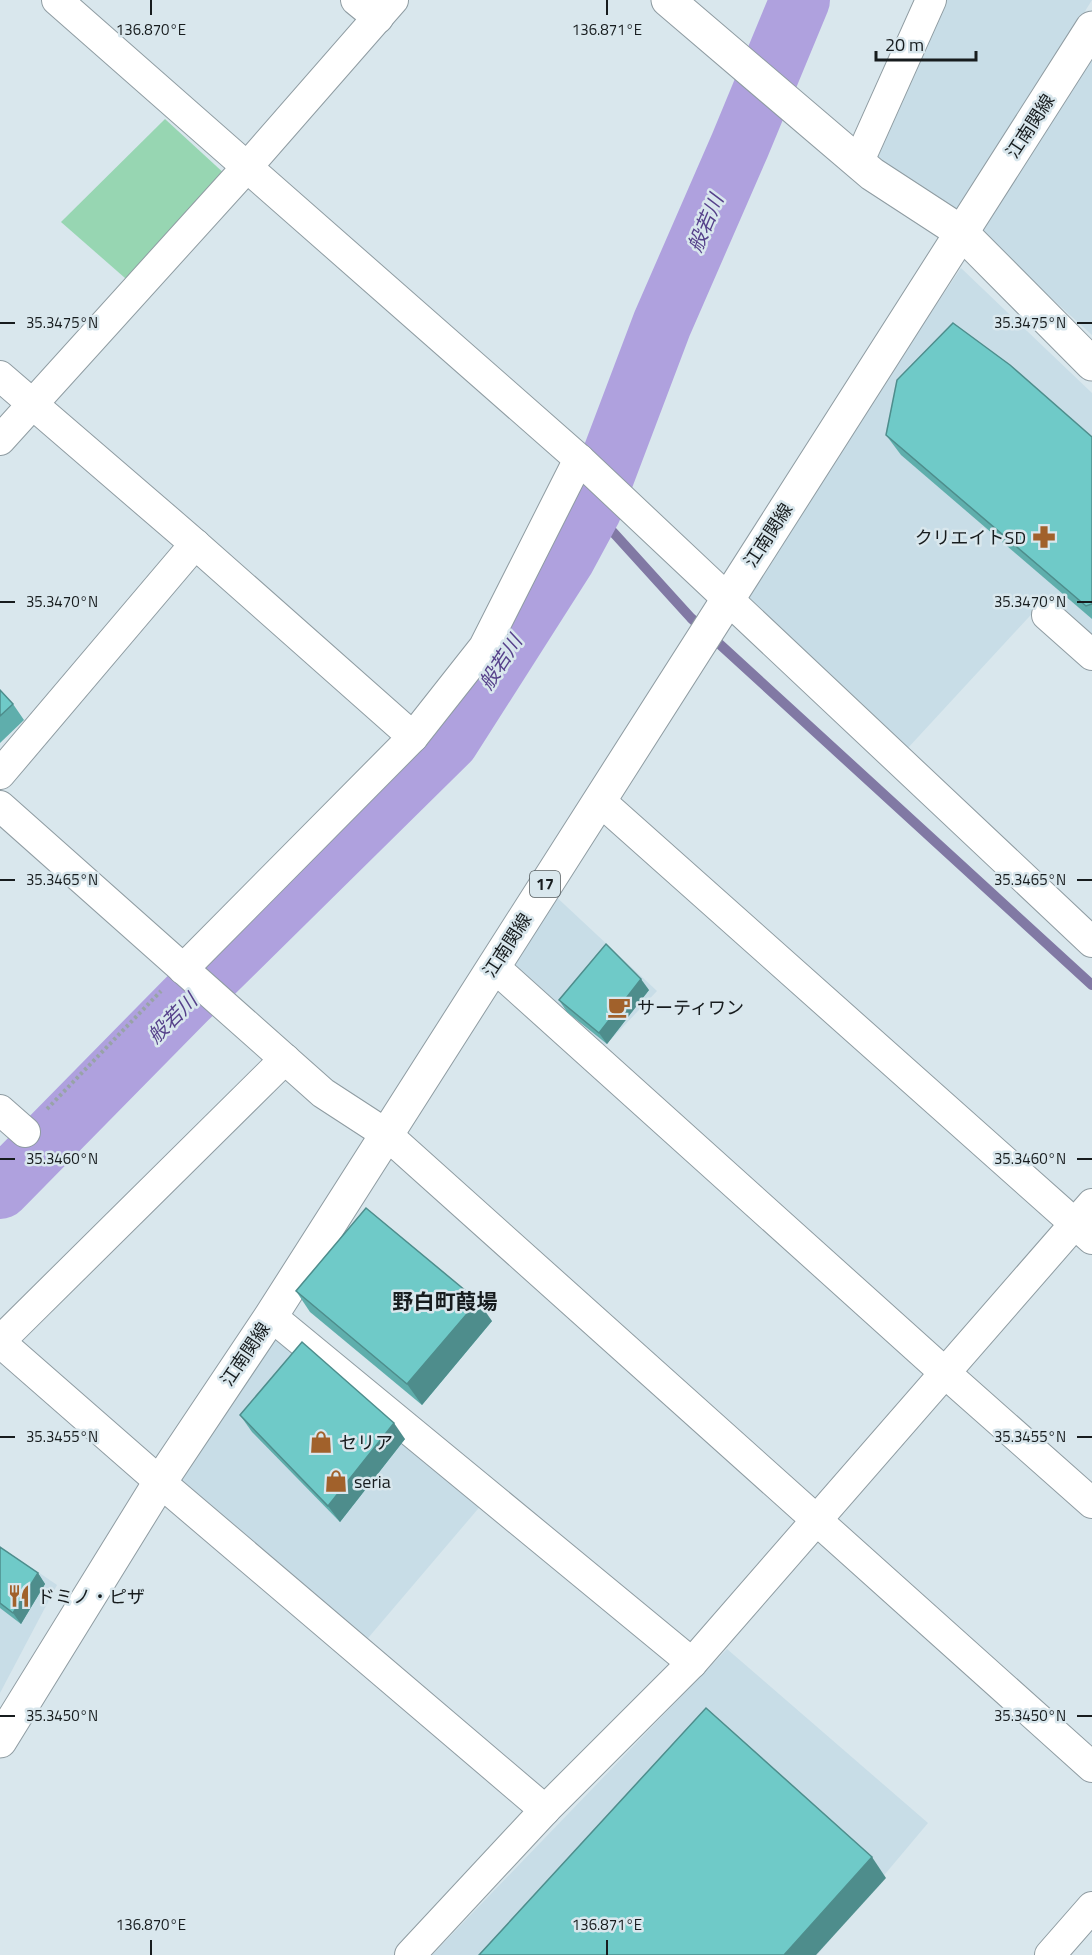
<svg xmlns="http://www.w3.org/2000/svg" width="1092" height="1955" font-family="'Titillium Web','Noto Sans JP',sans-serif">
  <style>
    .built { fill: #c8dde7 }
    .green { fill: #97d6b2 }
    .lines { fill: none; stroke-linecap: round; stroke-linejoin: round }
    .stream { stroke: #8179a4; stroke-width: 10 }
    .river { stroke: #afa1de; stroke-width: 60 }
    .minor-casing { stroke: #8f9ca2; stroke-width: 32 }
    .tertiary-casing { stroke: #8f9ca2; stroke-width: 35 }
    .primary-casing { stroke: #8f9ca2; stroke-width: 35 }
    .path { stroke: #98a3a7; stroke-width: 4; stroke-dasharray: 3 3; stroke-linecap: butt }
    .minor { stroke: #fff; stroke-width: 30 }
    .tertiary { stroke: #fff; stroke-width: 33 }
    .primary { stroke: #fff; stroke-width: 33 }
    .wall { fill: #5faeac }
    .shaded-wall { fill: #4e8d8c }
    .building { fill: #6fcac8; stroke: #4e8d8c; stroke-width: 1.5 }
    .ticks { fill: none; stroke: #171c1e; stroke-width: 2 }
    .labels { text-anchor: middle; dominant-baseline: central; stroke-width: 5; stroke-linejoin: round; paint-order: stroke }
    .shield { fill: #d9e7ed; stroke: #51595c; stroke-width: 1.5 }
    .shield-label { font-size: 16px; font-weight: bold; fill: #171c1e }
    .street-label { font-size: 18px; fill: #171c1e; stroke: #d9e7ed }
    .poi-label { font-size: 18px; fill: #171c1e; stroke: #d9e7ed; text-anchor: start }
    .water-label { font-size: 20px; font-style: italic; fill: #55408a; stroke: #d9e7ed }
    .quarter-label { font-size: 21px; font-weight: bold; fill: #171c1e; stroke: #d9e7ed }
    .ticks-label { font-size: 15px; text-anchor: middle; fill: #171c1e; stroke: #d9e7ed; stroke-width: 5; stroke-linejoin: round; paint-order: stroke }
  </style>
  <rect width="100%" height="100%" fill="#d9e7ed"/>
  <g class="built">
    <path d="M942 0H1092L957 217 870 161Z"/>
    <path d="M1092 57V335L975 229Z"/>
    <path d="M961 268 1092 393V643L1040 605 907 749 739 597Z"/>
    <path d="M550 891 657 991 600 1051 504 964Z"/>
    <path d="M272 1328 483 1503 363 1644 170 1481Z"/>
    <path d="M0 1546 57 1585 0 1693Z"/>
    <path d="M727 1649 928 1823 817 1955H432Z"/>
  </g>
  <path class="green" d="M165 119 227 176 133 285 61 222Z"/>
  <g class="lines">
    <path class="stream" d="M592 509 691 618 1092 985"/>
    <path class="river" d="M0 1189 185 1001 449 741 565 559 592 509 662 324 740 145 800 0"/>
    <g class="minor-casing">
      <g id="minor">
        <path d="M57 0 579 459 1092 942"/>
        <path d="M356 0 378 18"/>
        <path d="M858 163 931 0"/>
        <path d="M0 376 195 544 413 737"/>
        <path d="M0 440 247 167 393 0"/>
        <path d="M1047 615 1092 655"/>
        <path d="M0 774 195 544"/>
        <path d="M599 800 1092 1239"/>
        <path d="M0 806 323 1093 386 1134 1092 1767"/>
        <path d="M493 966 944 1372 1092 1503"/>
        <path d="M183 969 413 737 484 647 579 459"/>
        <path d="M0 1110 25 1132"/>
        <path d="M271 1316 692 1663"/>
        <path d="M0 1341 285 1059"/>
        <path d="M0 1342 160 1482 545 1810"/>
        <path d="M410 1955 545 1810 692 1663 1092 1204"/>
        <path d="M1050 1955 1092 1907"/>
      </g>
    </g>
    <g class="tertiary-casing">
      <path id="tertiary" d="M668 0 872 174 961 232 1092 364"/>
    </g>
    <g class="primary-casing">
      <path id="primary" d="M0 1741 160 1482 271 1316 1092 28"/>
    </g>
    <path class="path" d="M47 1109 161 991"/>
    <use href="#minor" class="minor"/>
    <use href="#tertiary" class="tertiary"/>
    <use href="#primary" class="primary"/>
  </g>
  <g class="wall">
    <path d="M886 435 1092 437V619L901 455Z"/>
    <path d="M0 690 13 704 24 720 0 743Z"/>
    <path d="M649 990 607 1044 567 1012 559 1000Z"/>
    <path d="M296 1291 492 1321 422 1405 310 1312Z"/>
    <path d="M240 1415 405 1439 340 1522 252 1432Z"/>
    <path d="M0 1547 38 1573 45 1584 21 1624 0 1608Z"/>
  </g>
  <g class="shaded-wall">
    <path d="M641 979 649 990 607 1044 599 1033Z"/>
    <path d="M478 1301 492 1321 422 1405 407 1384Z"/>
    <path d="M394 1423 405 1439 340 1522 328 1506Z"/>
    <path d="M38 1573 45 1584 21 1624 13 1613Z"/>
    <path d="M872 1857 886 1878 816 1955H784Z"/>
  </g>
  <g class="building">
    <path d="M953 323 1010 365 1092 437V604L1086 606 886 435 897 380Z"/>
    <path d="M0 690 13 704 0 716Z"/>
    <path d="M606 944 641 979 599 1033 559 1000Z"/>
    <path d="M366 1208 478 1301 407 1384 296 1291Z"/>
    <path d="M302 1342 394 1423 328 1506 240 1415Z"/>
    <path d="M0 1547 38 1573 13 1613 0 1603Z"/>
    <path d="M706 1708 872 1857 784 1955H479Z"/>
  </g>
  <path class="ticks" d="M151 0V15M607 0V15M0 323H15M1077 323H1092M0 602H15M1077 602H1092M0 880H15M1077 880H1092M0 1159H15M1077 1159H1092M0 1437H15M1077 1437H1092M0 1716H15M1077 1716H1092M151 1940V1955M607 1940V1955"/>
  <defs>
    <g id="pharmacy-bare" transform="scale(1.8)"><path d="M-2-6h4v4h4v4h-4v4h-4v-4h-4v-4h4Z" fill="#a1612b" stroke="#d9e7ed" stroke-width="2.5" paint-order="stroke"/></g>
    <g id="cafe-bare" transform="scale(1.8)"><path d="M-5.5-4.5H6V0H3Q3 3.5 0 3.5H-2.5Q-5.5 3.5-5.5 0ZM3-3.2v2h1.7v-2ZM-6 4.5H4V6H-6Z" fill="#a1612b" stroke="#d9e7ed" stroke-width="2.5" paint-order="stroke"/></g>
    <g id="shop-bare" transform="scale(1.8)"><path d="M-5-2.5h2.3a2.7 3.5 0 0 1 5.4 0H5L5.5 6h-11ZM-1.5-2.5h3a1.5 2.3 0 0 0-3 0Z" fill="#a1612b" stroke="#d9e7ed" stroke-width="2.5" paint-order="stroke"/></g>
    <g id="restaurant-bare" transform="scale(1.8)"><path d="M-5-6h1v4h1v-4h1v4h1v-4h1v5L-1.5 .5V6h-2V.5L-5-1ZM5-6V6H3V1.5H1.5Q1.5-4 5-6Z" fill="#a1612b" stroke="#d9e7ed" stroke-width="2.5" paint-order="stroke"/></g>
  </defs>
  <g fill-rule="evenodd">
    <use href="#pharmacy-bare" x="1044" y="537"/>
    <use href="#cafe-bare" x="619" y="1007"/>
    <use href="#shop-bare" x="321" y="1442"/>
    <use href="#shop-bare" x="336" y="1481"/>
    <use href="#restaurant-bare" x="19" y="1596"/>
  </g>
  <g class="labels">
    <rect class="shield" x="530" y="871" width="30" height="26" rx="4.5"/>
    <g class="shield-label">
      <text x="545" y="884">17</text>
    </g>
    <g class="street-label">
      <text transform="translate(1030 126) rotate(-57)">江南関線</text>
      <text transform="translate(768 535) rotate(-57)">江南関線</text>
      <text transform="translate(507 945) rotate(-57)">江南関線</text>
      <text transform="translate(245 1354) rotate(-56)">江南関線</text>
    </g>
    <g class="poi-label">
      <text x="1026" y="537" text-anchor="end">クリエイトSD</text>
      <text x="637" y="1007">サーティワン</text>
      <text x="339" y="1442">セリア</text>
      <text x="354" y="1481">seria</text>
      <text x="37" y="1596">ドミノ・ピザ</text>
    </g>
    <g class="water-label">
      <text transform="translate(705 223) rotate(-67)">般若川</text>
      <text transform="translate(500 662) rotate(-57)">般若川</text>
      <text transform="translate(172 1018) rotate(-45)">般若川</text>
    </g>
    <g class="quarter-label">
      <text x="445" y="1301">野白町葭場</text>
    </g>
  </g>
  <g class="ticks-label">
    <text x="151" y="35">136.870°E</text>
    <text x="607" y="35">136.871°E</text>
    <text x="62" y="328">35.3475°N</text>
    <text x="1030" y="328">35.3475°N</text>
    <text x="62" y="607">35.3470°N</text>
    <text x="1030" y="607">35.3470°N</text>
    <text x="62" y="885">35.3465°N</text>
    <text x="1030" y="885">35.3465°N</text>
    <text x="62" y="1164">35.3460°N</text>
    <text x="1030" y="1164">35.3460°N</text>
    <text x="62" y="1442">35.3455°N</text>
    <text x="1030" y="1442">35.3455°N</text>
    <text x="62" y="1721">35.3450°N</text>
    <text x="1030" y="1721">35.3450°N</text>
    <text x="151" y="1930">136.870°E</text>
    <text x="607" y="1930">136.871°E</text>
  </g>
  <path d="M876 51v9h100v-9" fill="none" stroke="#171c1e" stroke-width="3"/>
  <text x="885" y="51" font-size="18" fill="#171c1e" stroke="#d9e7ed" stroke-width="4.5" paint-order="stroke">20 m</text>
</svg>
